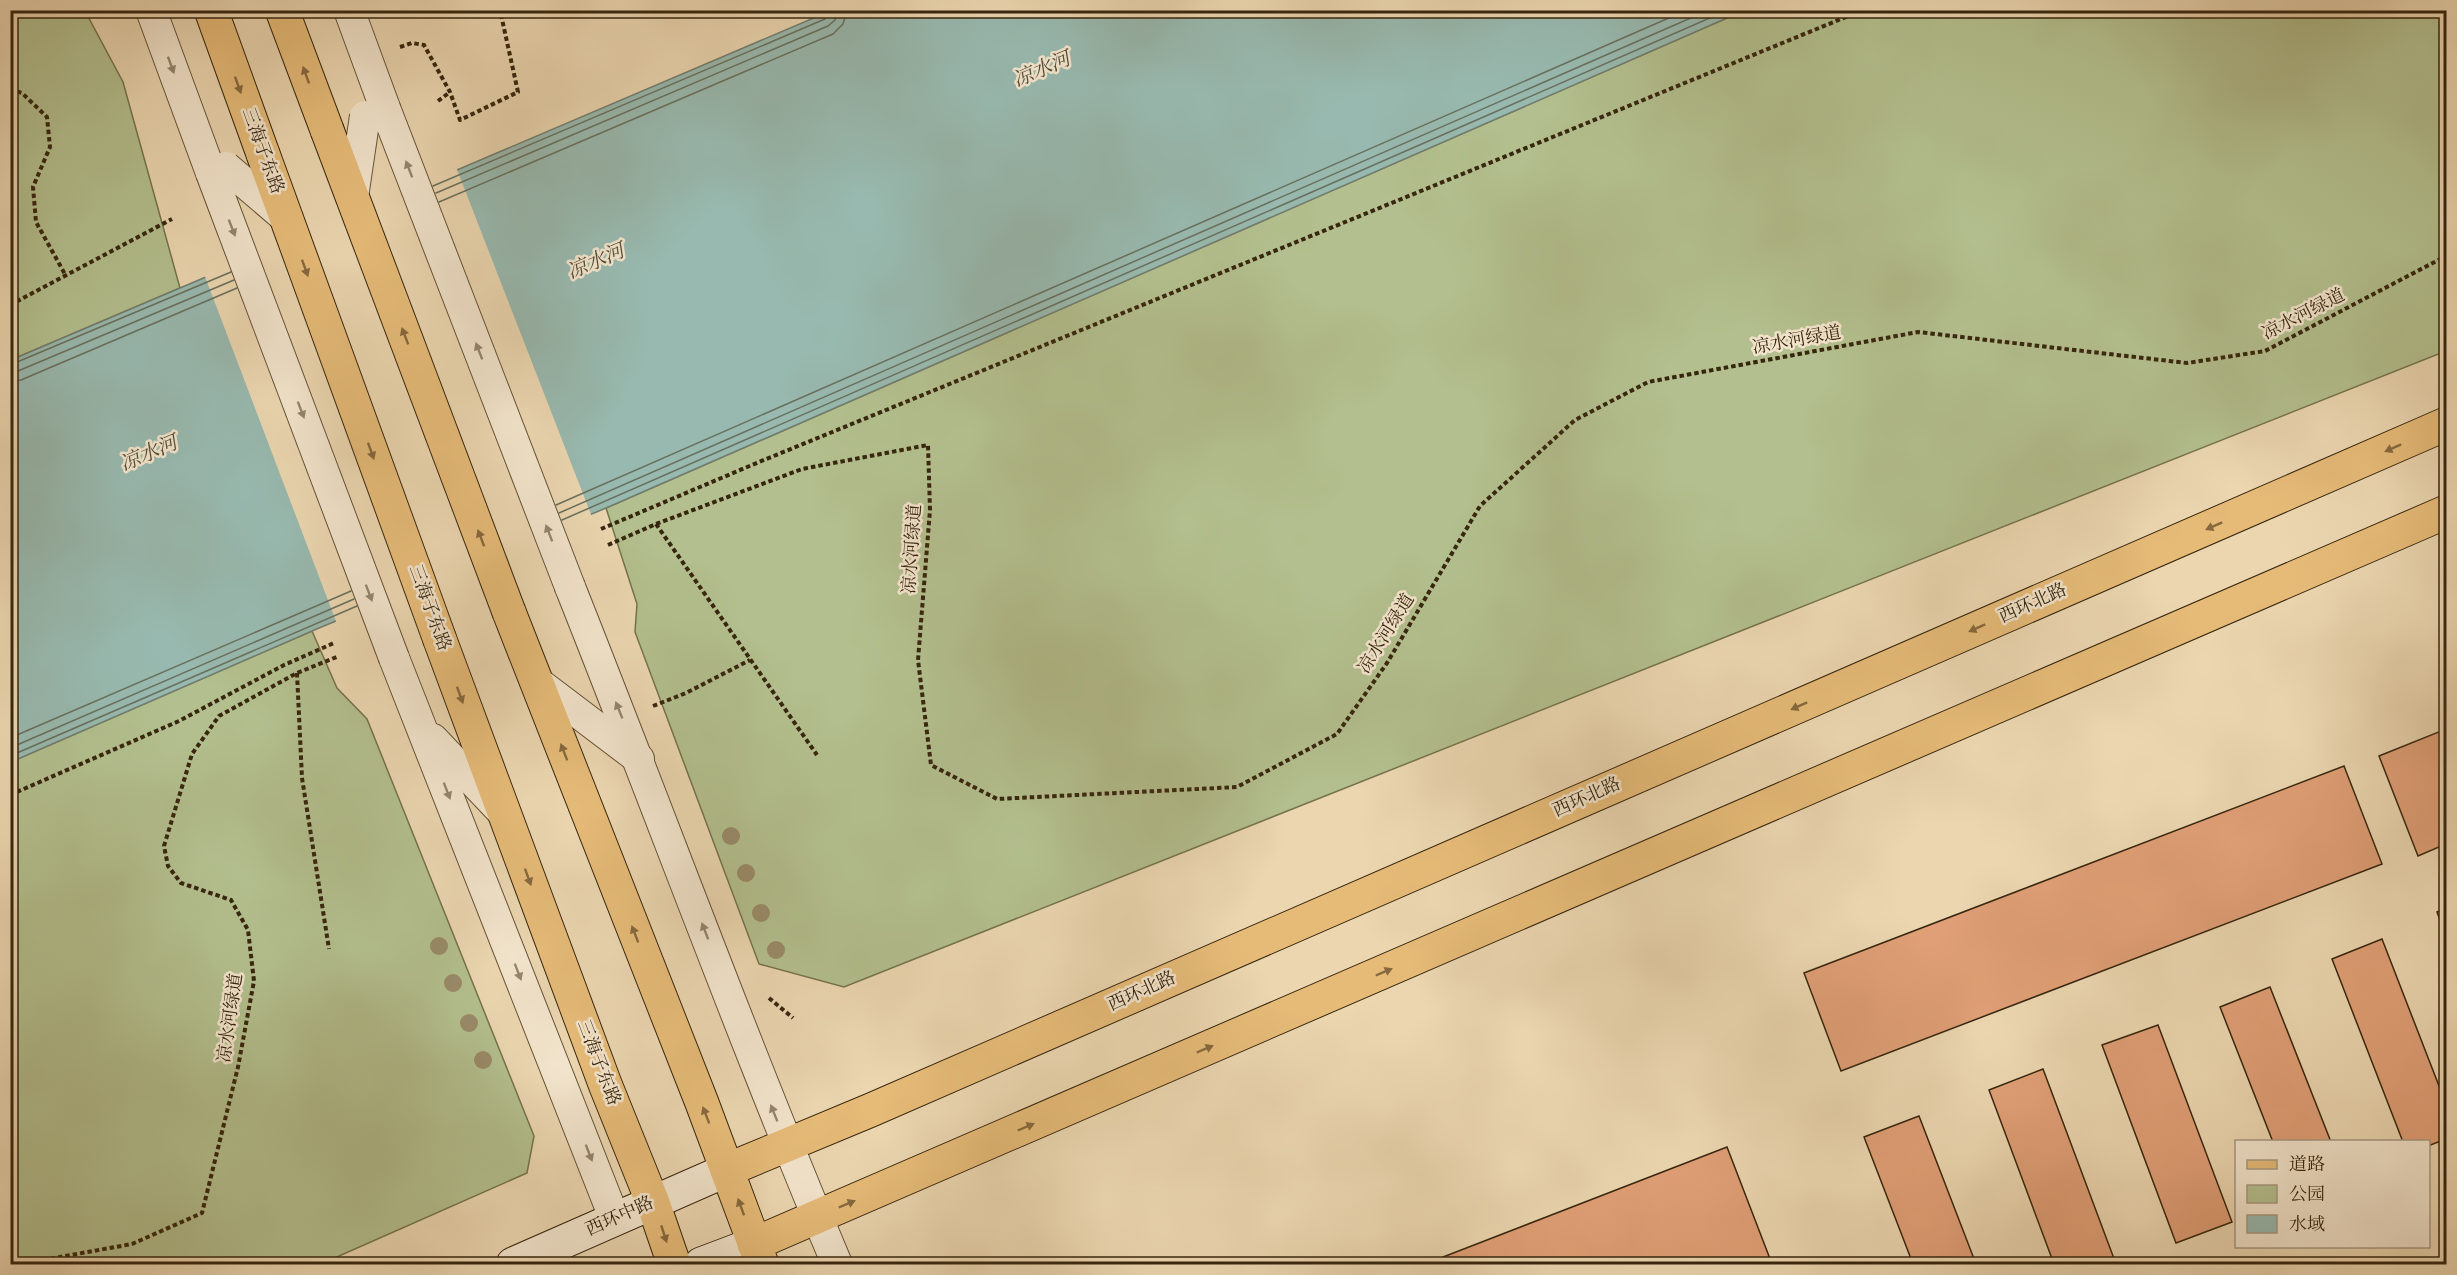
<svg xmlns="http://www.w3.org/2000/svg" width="2457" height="1275" font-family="'IM FELL English','Noto Serif SC',serif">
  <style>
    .green { fill: #b3bf8e; stroke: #75724e; stroke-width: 1.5 }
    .water { fill: #98b9af; stroke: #717e6f; stroke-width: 1.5 }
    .pier { fill: #ebd6b0 }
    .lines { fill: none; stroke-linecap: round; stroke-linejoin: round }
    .shore { stroke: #68705e; stroke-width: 1.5 }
    .building { fill: #e09f76; stroke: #37260e; stroke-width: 1.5 }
    .street-casing { stroke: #645236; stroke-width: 32 }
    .secondary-casing { stroke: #37260e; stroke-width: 35 }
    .primary-casing { stroke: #37260e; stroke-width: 35 }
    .path { stroke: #37260e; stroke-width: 4; stroke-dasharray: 4.5 3; stroke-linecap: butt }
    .street { stroke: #f2e4cc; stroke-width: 30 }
    .secondary { stroke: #f2e4cc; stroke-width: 33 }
    .primary { stroke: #e6bb78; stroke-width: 33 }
    .street-bridge-casing { stroke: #645236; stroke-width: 32; stroke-linecap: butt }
    .primary-bridge-casing { stroke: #37260e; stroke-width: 35; stroke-linecap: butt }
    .street-bridge { stroke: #f2e4cc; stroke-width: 30 }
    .primary-bridge { stroke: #e6bb78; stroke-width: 33 }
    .tree { fill: #998a68 }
    .oneway { fill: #94856d }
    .oneway2 { fill: #86693e }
    .labels { text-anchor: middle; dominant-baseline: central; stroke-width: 5; stroke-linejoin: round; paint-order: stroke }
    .street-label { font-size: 18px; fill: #37260e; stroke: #f2e4cc }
    .water-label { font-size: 20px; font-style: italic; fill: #4f4b36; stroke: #f2e4cc }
  </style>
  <rect width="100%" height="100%" fill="#ebd6b0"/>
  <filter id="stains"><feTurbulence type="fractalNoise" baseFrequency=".00333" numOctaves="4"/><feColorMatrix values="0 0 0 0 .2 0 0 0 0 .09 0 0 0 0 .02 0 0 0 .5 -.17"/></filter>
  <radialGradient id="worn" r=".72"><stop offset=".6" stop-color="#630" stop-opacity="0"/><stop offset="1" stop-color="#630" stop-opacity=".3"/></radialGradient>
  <g class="green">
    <path d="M11 11H85L123 82 180 288 11 360Z"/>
    <path d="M1743 11H2446V351L844 987 759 964 635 632 637 604 606 508Z"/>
    <path d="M312 631 337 688 367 719 534 1136 527 1173 321 1264H11L10 762Z"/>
  </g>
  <path class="water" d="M830 11H1743L606 508 312 631 11 762V360Z"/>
  <path class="pier" d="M456 167 592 517 337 624 204 274Z"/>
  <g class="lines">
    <g class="shore">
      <path d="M433 186 825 19 830 10"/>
      <path d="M436 193 828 26 835 20 837 10"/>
      <path d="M439 202 833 34 843 24 847 10"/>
      <path d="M10 365 231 272"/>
      <path d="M10 373 18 371 234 280"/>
      <path d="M10 382 21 380 237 288"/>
      <path d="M556 505 1687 10"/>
      <path d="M559 513 1709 10"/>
      <path d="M562 520 1728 10"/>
      <path d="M10 738 351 591"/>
      <path d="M10 748 354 599"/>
      <path d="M10 756 357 606"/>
    </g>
  </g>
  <g class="building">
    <path d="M2446 729V844L2418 856 2379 756Z"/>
    <path d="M2344 766 2382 864 1841 1071 1804 973Z"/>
    <path d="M2446 908V937L2437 912Z"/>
    <path d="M2382 939 2446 1104V1139L2428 1146V1142H2403L2332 959Z"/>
    <path d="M2270 987 2331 1142H2273L2220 1007Z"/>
    <path d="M2158 1025 2232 1222 2176 1243 2102 1045Z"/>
    <path d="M2043 1069 2116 1264H2054L1989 1090Z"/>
    <path d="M1919 1116 1976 1264H1913L1864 1137Z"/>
    <path d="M1727 1147 1772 1264H1425Z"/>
  </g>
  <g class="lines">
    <g class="street-casing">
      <g id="street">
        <path d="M151 10 211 173"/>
        <path d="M349 10 385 108"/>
        <path d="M570 587C660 813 743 1041 837 1264"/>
        <path d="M394 658 615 1220"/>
        <path d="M536 681 639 759"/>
        <path d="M433 739 505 815"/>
      </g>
    </g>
    <g class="secondary-casing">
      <g id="secondary">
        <path d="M513 1264 727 1170"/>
        <path d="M701 1264 754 1244"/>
      </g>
    </g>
    <g class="primary-casing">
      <g id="primary">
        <path d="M211 10 263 154"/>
        <path d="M282 10 327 130"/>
        <path d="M509 612 702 1103 762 1264"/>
        <path d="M440 640 605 1084 653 1203 674 1264"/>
        <path d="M727 1170 871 1110 2446 424"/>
        <path d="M754 1244 2446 512"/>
      </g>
    </g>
    <g class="path">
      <path d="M400 47 412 43 424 45 450 92 460 120 518 92 500 10"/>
      <path d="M10 89 22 93 47 117 50 147 33 187 36 222 66 276"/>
      <path d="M438 101 450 92"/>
      <path d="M10 305 172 219"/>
      <path d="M656 524 817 755"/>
      <path d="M601 529 759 462 1863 10"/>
      <path d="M608 545 656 524 802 469 928 445 930 510 918 660 931 765 997 799 1237 787 1337 734 1387 663 1480 506 1575 420 1648 382 1918 332 2187 363 2265 351 2446 256"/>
      <path d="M297 673 302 778 329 949"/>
      <path d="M653 706 686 693 750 660"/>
      <path d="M10 795 179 721 284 665 334 643"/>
      <path d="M769 998 793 1018"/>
      <path d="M21 1264 132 1244 202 1213 238 1067 254 981 248 930 231 900 181 883 168 866 164 846 192 754 219 716 297 673 339 656"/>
    </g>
    <use href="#street" class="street"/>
    <use href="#secondary" class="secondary"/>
    <use href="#primary" class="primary"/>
    <g class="street-bridge-casing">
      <g id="street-bridge">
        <path d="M385 108 570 587"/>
        <path d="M226 167 287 219"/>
        <path d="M211 173 394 658"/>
        <path d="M353 197 365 116"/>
      </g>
    </g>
    <g class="primary-bridge-casing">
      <g id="primary-bridge">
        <path d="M327 130 509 612"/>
        <path d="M263 154 440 640"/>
      </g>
    </g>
    <use href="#street-bridge" class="street-bridge"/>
    <use href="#primary-bridge" class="primary-bridge"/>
  </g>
  <g class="tree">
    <circle cx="731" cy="836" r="9"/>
    <circle cx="746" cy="873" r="9"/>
    <circle cx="761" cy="913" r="9"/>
    <circle cx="439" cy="946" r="9"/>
    <circle cx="776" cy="950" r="9"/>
    <circle cx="453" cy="983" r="9"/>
    <circle cx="469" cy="1023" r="9"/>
    <circle cx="483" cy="1060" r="9"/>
  </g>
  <defs><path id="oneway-solid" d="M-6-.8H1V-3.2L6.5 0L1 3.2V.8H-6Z" transform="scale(1.5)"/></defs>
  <g class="oneway">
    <use href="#oneway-solid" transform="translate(171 65) rotate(70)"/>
    <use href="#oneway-solid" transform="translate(409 169) rotate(-111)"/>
    <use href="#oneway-solid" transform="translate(232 228) rotate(69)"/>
    <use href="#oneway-solid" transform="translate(479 351) rotate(-111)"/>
    <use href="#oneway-solid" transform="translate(301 410) rotate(69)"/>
    <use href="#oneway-solid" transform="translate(549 533) rotate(-111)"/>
    <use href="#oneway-solid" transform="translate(369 593) rotate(69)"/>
    <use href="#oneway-solid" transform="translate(619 710) rotate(-112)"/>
    <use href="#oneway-solid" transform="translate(447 791) rotate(69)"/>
    <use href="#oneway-solid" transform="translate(705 931) rotate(-111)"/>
    <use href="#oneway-solid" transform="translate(518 972) rotate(69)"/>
    <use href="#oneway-solid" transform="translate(774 1113) rotate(-112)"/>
    <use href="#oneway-solid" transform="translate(589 1153) rotate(69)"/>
  </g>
  <g class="oneway2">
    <use href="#oneway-solid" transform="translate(306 75) rotate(-110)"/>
    <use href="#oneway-solid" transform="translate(238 85) rotate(70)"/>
    <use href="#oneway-solid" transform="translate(305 268) rotate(70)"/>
    <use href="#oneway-solid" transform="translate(405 336) rotate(-111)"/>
    <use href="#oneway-solid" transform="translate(2393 448) rotate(156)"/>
    <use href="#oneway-solid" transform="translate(371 451) rotate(70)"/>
    <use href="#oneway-solid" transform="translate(2214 526) rotate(156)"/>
    <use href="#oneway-solid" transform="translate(481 538) rotate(-111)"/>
    <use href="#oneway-solid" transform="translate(1977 628) rotate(156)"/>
    <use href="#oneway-solid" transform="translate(460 695) rotate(70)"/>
    <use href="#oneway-solid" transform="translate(1799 706) rotate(156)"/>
    <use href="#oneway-solid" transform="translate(564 752) rotate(-111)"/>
    <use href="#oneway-solid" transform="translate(528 877) rotate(70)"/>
    <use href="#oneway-solid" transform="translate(635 934) rotate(-111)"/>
    <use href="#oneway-solid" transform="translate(1384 972) rotate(-23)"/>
    <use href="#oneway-solid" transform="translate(1205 1049) rotate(-23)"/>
    <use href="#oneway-solid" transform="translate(706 1115) rotate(-111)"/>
    <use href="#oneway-solid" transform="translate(1026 1127) rotate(-23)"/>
    <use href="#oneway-solid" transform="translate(847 1204) rotate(-23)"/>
    <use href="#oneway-solid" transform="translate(741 1207) rotate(-110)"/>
    <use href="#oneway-solid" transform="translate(664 1234) rotate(72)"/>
  </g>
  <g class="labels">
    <g class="street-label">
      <text transform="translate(262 151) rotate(70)">三海子东路</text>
      <text transform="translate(2304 315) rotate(-27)">凉水河绿道</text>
      <text transform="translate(1797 341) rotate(-10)">凉水河绿道</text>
      <text transform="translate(913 549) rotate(-86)">凉水河绿道</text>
      <text transform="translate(2033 604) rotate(-24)">西环北路</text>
      <text transform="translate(429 608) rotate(70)">三海子东路</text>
      <text transform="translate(1387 634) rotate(-58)">凉水河绿道</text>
      <text transform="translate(1587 798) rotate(-24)">西环北路</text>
      <text transform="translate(1142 992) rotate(-24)">西环北路</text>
      <text transform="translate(231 1018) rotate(-82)">凉水河绿道</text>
      <text transform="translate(598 1063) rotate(69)">三海子东路</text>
      <text transform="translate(620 1217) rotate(-24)">西环中路</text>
    </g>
    <g class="water-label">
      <text transform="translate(1042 70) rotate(-23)">凉水河</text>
      <text transform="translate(596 262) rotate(-23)">凉水河</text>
      <text transform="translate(149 454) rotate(-23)">凉水河</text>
    </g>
  </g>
  <rect width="2457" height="1275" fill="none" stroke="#ebd6b0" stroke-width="36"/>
  <rect x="12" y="12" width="2433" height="1251" fill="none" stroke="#37260e" stroke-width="3"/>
  <rect x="18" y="18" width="2421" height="1239" fill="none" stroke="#37260e" stroke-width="1.5"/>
  <rect x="2235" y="1140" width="195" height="108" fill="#f2e4cc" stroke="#a79880" stroke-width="1.5"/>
  <rect x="2247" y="1160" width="30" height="9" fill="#e6bb78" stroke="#a79880" stroke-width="1.5"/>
  <text x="2289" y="1170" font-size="18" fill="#37260e">道路</text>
  <rect x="2247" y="1185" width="30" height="18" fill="#b3bf8e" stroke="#a79880" stroke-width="1.5"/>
  <text x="2289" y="1200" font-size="18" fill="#37260e">公园</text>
  <rect x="2247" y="1215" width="30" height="18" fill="#98b9af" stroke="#a79880" stroke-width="1.5"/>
  <text x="2289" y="1230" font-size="18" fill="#37260e">水域</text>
  <rect width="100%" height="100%" filter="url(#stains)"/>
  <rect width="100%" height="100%" fill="url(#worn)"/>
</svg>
